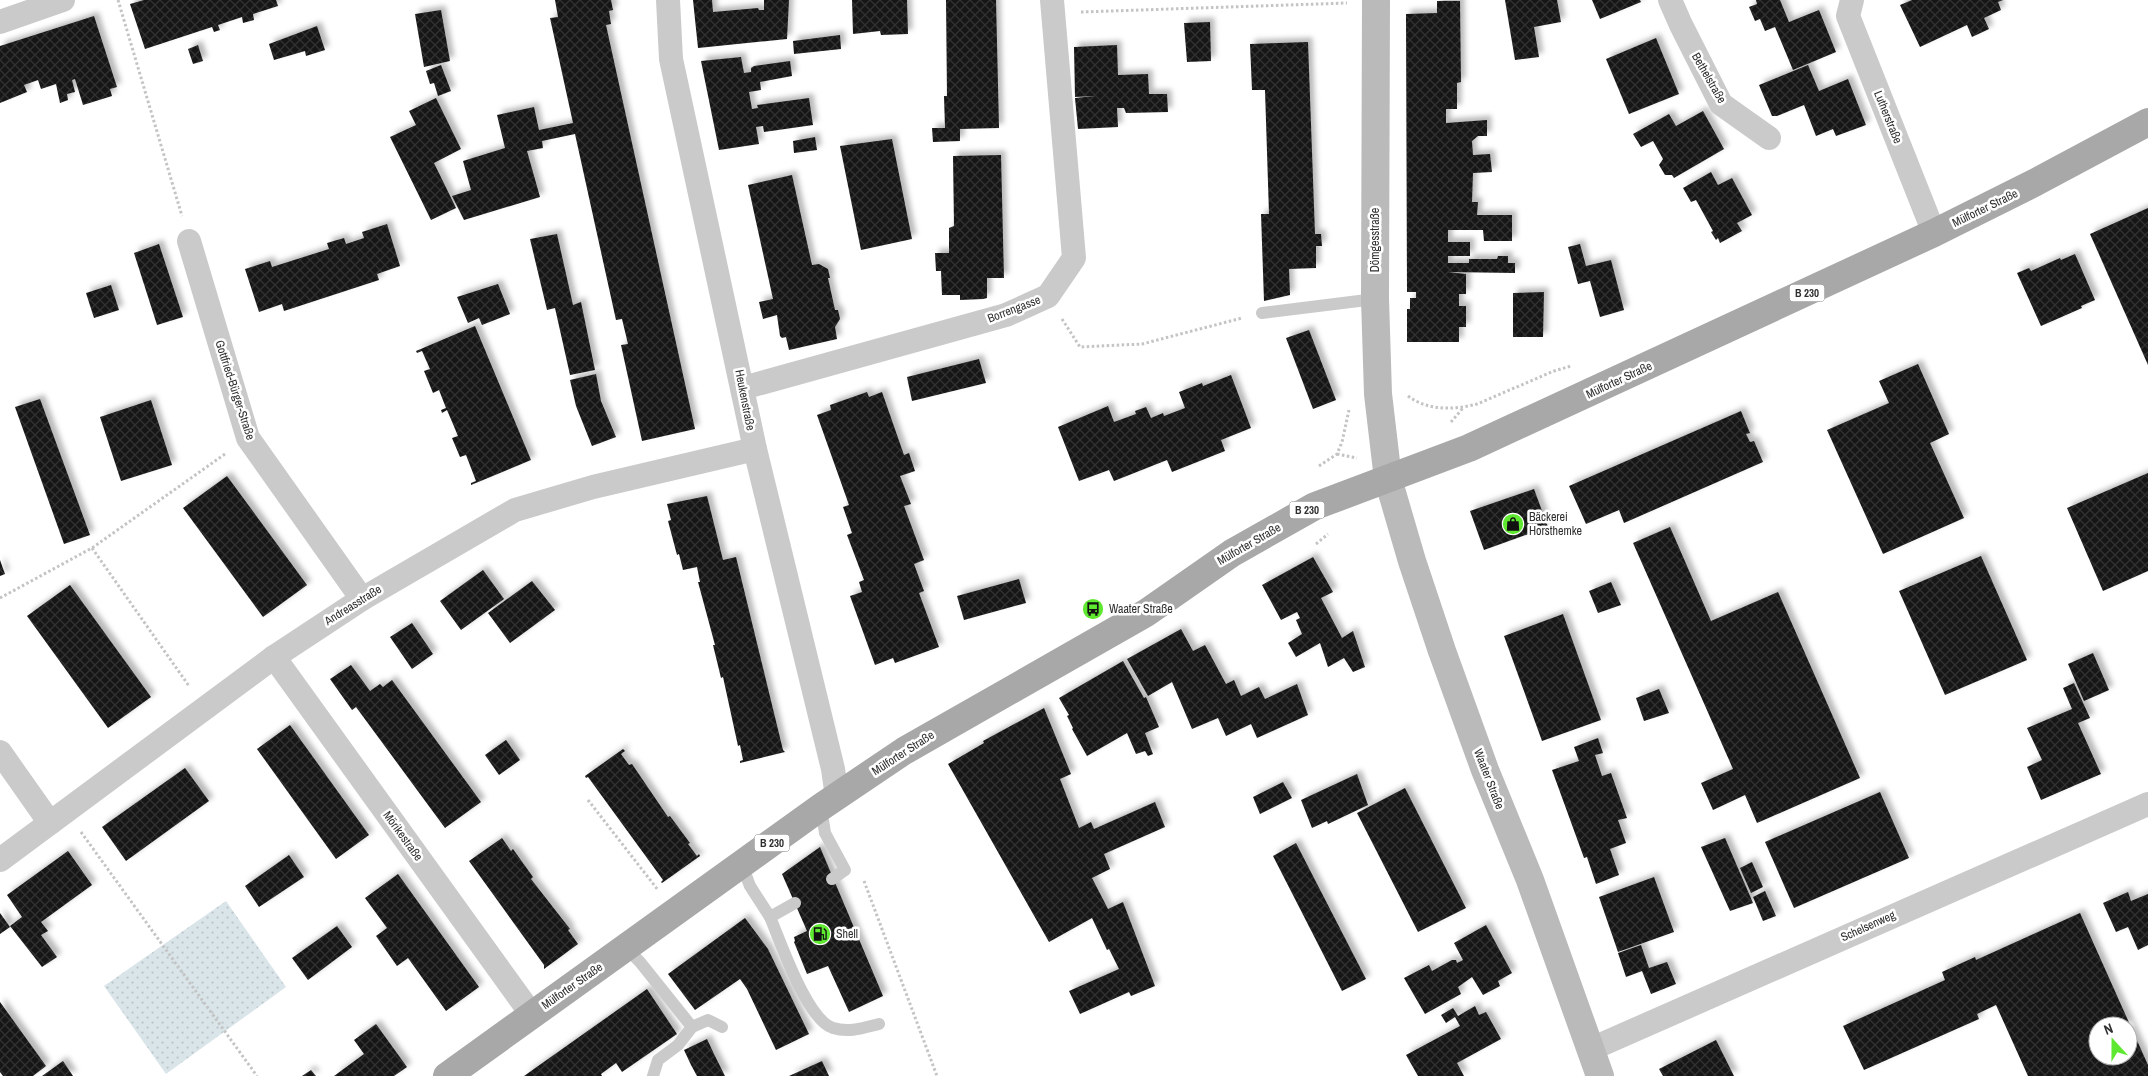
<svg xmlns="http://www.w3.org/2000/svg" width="2148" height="1076" font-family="'Archivo Narrow',sans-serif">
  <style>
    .green { fill: url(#green-dots) }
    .building { fill: url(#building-cross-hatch); fill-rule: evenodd; filter: url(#shadow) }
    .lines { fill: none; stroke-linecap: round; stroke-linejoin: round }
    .path { stroke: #c4c4c4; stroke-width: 3; stroke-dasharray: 2.5 2.5; stroke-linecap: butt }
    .lane { stroke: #cacaca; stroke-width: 12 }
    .street { stroke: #cacaca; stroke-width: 24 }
    .secondary { stroke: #bababa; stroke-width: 28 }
    .primary { stroke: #a8a8a8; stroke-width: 28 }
    .labels { text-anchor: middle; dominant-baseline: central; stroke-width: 5; stroke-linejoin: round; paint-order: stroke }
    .shield { fill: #fff; stroke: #6e6e6e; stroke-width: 1 }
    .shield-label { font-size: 11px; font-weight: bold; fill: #303030 }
    .street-label { font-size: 12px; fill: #303030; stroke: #fff }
    .poi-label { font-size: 12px; fill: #303030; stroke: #fff; text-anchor: start }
  </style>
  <defs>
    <pattern id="green-dots" width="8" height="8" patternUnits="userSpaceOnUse" patternTransform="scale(1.25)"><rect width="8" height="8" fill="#dae5ea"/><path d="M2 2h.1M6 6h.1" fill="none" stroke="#bbc5c9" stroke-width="1.8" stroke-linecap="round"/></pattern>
    <pattern id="building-cross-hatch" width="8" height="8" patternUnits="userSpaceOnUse" patternTransform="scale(1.25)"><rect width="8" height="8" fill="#171717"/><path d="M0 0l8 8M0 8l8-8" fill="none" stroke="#303030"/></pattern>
    <filter id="shadow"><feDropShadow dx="4.5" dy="-4.5" stdDeviation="2.5" flood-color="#0004"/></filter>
  </defs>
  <rect width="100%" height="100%" fill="#fff"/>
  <path class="green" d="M226 901 286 987 166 1074 104 986Z"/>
  <g class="building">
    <path d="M144 0H276L278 6 253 14 254 20 243 23 242 17 218 25 220 30 214 32 212 27 145 49 130 4Z"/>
    <path d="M555 0H611L613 10 609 11 611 24 606 25 695 429 642 441 621 345 628 344 622 319 616 320 575 134 542 141 543 148 527 151 540 197 464 220 452 196 471 190 463 161 505 148 497 115 534 107 539 130 573 123 550 18 558 17Z"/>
    <path d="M693 0H712L713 12 758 8 759 10H764V0H789L787 39 698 48Z"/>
    <path d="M852 0H907L908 34 881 35 880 31 853 34Z"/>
    <path d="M946 0H996L999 128 960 129V141L933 142 932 128H945L944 96H947Z"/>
    <path d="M1505 0H1557L1561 22 1534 27 1539 57 1515 60Z"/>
    <path d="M1592 0H1640L1641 2 1600 19Z"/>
    <path d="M1756 0H1780L1789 22 1819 10 1836 52 1793 70 1775 27 1765 31 1760 19 1755 21 1749 7 1757 4Z"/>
    <path d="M1912 0H2003L1998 2 2001 10 1984 18 1989 29 1972 37 1967 25 1920 47 1900 5Z"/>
    <path d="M1437 1H1460L1461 82 1457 83V109H1446V123L1487 120V136H1478L1472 141 1473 155 1490 154 1492 172 1473 173 1472 202H1478L1477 215H1512V241H1484L1483 230H1448V242H1470V256H1448V263H1469V259H1497L1498 256H1508V263H1515V273L1448 272 1466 274V294H1459V306H1466V327H1459V342H1407V309H1410V298H1416V292H1407L1406 14 1437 13Z"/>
    <path d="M441 10 450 61 424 67 415 14Z"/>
    <path d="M94 16 117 87 110 89 112 96 83 105 75 79 72 80 75 92 67 94 68 100 60 103 56 84 41 89 38 80 24 85 27 92 0 103V46Z"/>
    <path d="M1210 22 1211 61 1187 62 1184 23Z"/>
    <path d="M317 26 325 50 306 56 305 51 274 60 269 44Z"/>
    <path d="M840 35 841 49 794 54 793 41Z"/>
    <path d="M1656 38 1679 94 1629 114 1606 59Z"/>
    <path d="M1308 42 1315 234H1321L1322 246H1316V268L1289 269 1290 295 1264 301 1261 214H1269L1265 90H1252L1250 44Z"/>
    <path d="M198 45 203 61 193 64 188 49Z"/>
    <path d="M1117 45 1118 75 1148 74 1149 94H1167L1168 112 1126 113 1124 108H1117L1118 127 1078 129 1075 98 1095 96 1075 97 1074 47Z"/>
    <path d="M741 57 744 73 751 72V68L754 66 790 61 792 76 760 82 761 90 749 92 752 109 758 108 757 105 809 98 813 125 764 132 763 126 756 127 759 144 719 150 701 61Z"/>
    <path d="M441 65 451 91 438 96 434 83 430 84 426 71Z"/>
    <path d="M1808 65 1819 91 1848 79 1866 125 1836 136 1833 129 1816 136 1804 105 1777 116H1772L1759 85Z"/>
    <path d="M436 98 461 149 434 163 456 208 431 220 390 137 416 125 409 111Z"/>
    <path d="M1703 111 1724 149 1674 178 1672 175H1665L1659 165 1663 159 1653 141 1641 147 1633 134 1669 114 1676 126Z"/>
    <path d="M815 137 817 150 794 153 793 141Z"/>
    <path d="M892 139 912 239 861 250 840 146Z"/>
    <path d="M1001 155 1004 278H987V298L983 299 960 300V295H942L941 271H936L935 253H949V228L954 226 953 156Z"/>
    <path d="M1711 172 1718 185 1732 178 1752 215 1737 223 1742 231 1720 243 1718 238 1716 240 1711 232 1713 231 1696 200 1691 202 1683 188Z"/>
    <path d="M792 175 812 265 819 264 828 269 830 278H828L835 310H838L840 319 835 327 837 339 789 350 786 337 782 338 780 336 777 315 763 319 759 302 773 299 748 185Z"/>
    <path d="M2148 208V365L2090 234Z"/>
    <path d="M387 224 400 266 377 274 379 280 284 311 282 304 259 312 245 269 270 261 272 267 329 249 327 243 344 238 346 244 364 238 362 232Z"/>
    <path d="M557 234 573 305 581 302 595 370 570 375 555 308 547 310 530 239Z"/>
    <path d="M159 244 183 317 157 325 134 253Z"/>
    <path d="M1580 244 1586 266 1611 260 1624 310 1600 317 1590 281 1578 284 1568 247Z"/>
    <path d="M2075 254 2095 300 2081 306 2082 308 2041 326 2017 273 2029 268 2031 271 2060 258 2061 260Z"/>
    <path d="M498 284 510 314 482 325 479 318 468 323 457 297Z"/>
    <path d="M111 285 119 310 94 318 86 293Z"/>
    <path d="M1544 292 1543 337H1513V293Z"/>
    <path d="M475 326 531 460 471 485V483L476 481 466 455 460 457 452 438 458 436 447 410 442 413 441 410 446 408 439 390 433 393 424 371 430 369 422 351 417 353 416 351Z"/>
    <path d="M1309 330 1336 400 1313 409 1286 338Z"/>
    <path d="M979 359 986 383 912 401 907 377Z"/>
    <path d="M1918 364 1949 434 1930 443 1964 518 1883 554 1827 430 1889 403 1879 381Z"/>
    <path d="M596 374 601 401 616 437 592 446 576 406 570 380Z"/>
    <path d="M1231 375 1251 428 1221 440 1225 451 1172 472 1167 460 1114 481 1109 470 1079 481 1058 427 1108 406 1114 422 1136 414 1135 411 1146 407 1151 418 1163 413 1164 416 1185 408 1179 392 1202 383 1203 386Z"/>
    <path d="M867 392 869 397 882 392 904 455 909 453 915 471 900 476 911 504 904 506 924 560 914 564 924 591 919 593 939 647 895 663 893 658 875 665 850 596 862 592 859 582 864 580 847 535 852 533 843 507 849 505 817 415 831 410 830 405Z"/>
    <path d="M40 399 90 535 64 544 15 407Z"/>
    <path d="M151 400 172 465 121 481 100 417Z"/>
    <path d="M1741 411 1750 433 1746 434 1750 442 1754 441 1763 462 1624 523 1619 510 1586 524 1569 486Z"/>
    <path d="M2148 473V571L2103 591 2067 508Z"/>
    <path d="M227 476 307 585 263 617 183 508Z"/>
    <path d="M1534 489 1548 527 1484 550 1470 511Z"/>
    <path d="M707 496 723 560 736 557 783 750 785 752 740 763V761L743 760 740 745 738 746 723 677 721 678 713 645H715L698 582H700L697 567 683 570 679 554 677 555 668 521 671 520 667 504Z"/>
    <path d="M1670 527 1711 621 1778 592 1860 778 1757 823 1745 795 1713 810 1701 783 1733 769 1633 543Z"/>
    <path d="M1981 556 2027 660 1945 695 1899 591Z"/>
    <path d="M1313 557 1333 592 1321 598 1342 638 1353 631 1365 667 1353 672 1344 658 1328 667 1320 643 1296 657 1288 643 1302 634 1296 620 1300 618 1297 612 1281 620 1262 585Z"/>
    <path d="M0 560 5 574 0 576Z"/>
    <path d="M483 570 504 599 461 630 440 601Z"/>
    <path d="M1019 579 1026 603 964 620 957 596Z"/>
    <path d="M532 581 555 610 510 643 488 613Z"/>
    <path d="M1611 582 1621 605 1598 613 1589 591Z"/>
    <path d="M70 585 151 697 108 728 27 616Z"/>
    <path d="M1563 614 1601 720 1542 741 1504 636Z"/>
    <path d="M412 623 433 654 412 669 390 637Z"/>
    <path d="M1181 629 1193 651 1205 645 1226 684 1234 680 1241 696 1259 687 1265 699 1297 684 1308 715 1257 738 1251 724 1226 736 1218 718 1192 729 1172 682 1148 696 1127 659Z"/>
    <path d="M2093 653 2109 690 2084 701 2068 664Z"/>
    <path d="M1123 661 1144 698 1146 697 1159 727 1145 733 1153 754 1148 756 1145 751 1136 754 1127 733 1087 756 1072 729 1073 728 1067 716 1069 715 1059 698Z"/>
    <path d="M351 665 370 691 380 684 383 687 392 680 481 802 445 828 356 707 352 710 330 679Z"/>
    <path d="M2074 683 2090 718 2078 723 2101 774 2041 800 2027 767 2042 760 2027 728 2072 709 2063 688Z"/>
    <path d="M1659 689 1669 713 1644 721 1636 698Z"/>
    <path d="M1044 708 1071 774 1060 779 1079 828 1091 822 1094 829 1155 802 1165 827 1104 854 1110 869 1092 878 1108 909 1123 902 1155 986 1131 996 1129 992 1080 1014 1069 991 1119 969 1109 949 1107 950 1092 918 1049 942 948 764 984 743 983 741Z"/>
    <path d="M290 725 369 835 336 859 257 749Z"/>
    <path d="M1598 738 1603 753 1595 755 1602 776 1611 773 1627 818 1618 820 1626 843 1610 849 1619 875 1596 884 1587 857 1584 858 1552 770 1579 761 1574 747Z"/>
    <path d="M506 740 520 760 499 775 485 755Z"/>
    <path d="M623 749 625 751 621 754 629 765 632 764 668 817 670 816 690 843 688 844 697 856 699 854 700 856 662 883 661 882 663 880 588 777 586 778 585 776Z"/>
    <path d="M185 768 209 801 126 861 102 827Z"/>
    <path d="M1357 774 1368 805 1328 824 1327 821 1312 828 1301 800Z"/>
    <path d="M1283 782 1292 798 1260 814 1253 797Z"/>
    <path d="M1405 788 1466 908 1418 932 1357 813Z"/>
    <path d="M1880 792 1909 858 1794 908 1765 842Z"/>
    <path d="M502 838 511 851 513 849 533 877 531 879 570 929 568 930 578 944 544 969V965L469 861Z"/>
    <path d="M1725 838 1753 903 1730 911 1701 847Z"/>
    <path d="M1296 843 1366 979 1342 991 1273 856Z"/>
    <path d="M820 847 883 996 849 1012 828 966 807 974 794 942 795 941 794 937 807 931 782 874Z"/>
    <path d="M68 851 92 885 41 922 48 931 41 935 57 957 42 967 10 926 22 917 7 895Z"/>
    <path d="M289 855 304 877 259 907 245 886Z"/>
    <path d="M1752 862 1763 887 1751 893 1740 868Z"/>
    <path d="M398 874 479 987 446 1011 408 958 397 966 376 936 387 928 365 898Z"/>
    <path d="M1654 877 1674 932 1618 952 1599 897Z"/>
    <path d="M1765 891 1776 916 1763 921 1753 897Z"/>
    <path d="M2128 892 2131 901 2148 894V945L2138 950 2128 927 2116 932 2103 903Z"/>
    <path d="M0 913 10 927 0 934Z"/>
    <path d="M2080 913 2148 1065V1076H2028L1996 1005 1977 1014 1979 1019 1864 1070 1843 1026 1945 980 1942 972 1975 957 1976 960ZM2098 1026H2128V1056H2098Z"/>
    <path d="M745 918 768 949 809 1034 776 1050 747 989 740 979 695 1010 668 974Z"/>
    <path d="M1486 925 1512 973 1498 981 1500 986 1483 995 1472 977 1458 987 1461 994 1425 1014 1404 978 1429 965 1432 971 1452 960H1456L1457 963 1463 960 1454 943Z"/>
    <path d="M337 926 352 947 308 980 292 958Z"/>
    <path d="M1641 945 1649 968 1667 962 1676 984 1651 994 1642 971 1626 977 1618 953Z"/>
    <path d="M647 989 677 1034 622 1072 616 1063 601 1074 602 1076H524Z"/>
    <path d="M0 1002 46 1066 33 1076H3L0 1072Z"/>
    <path d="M1475 1006 1479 1015 1486 1012 1501 1039 1457 1063 1464 1076H1418L1406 1055 1460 1026 1455 1017 1446 1023 1441 1015 1453 1008 1458 1016Z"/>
    <path d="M376 1024 407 1067 394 1076H334L364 1054 354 1040Z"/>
    <path d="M707 1039 714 1054 725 1076H697L691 1065 684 1050Z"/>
    <path d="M1716 1040 1734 1076H1663L1659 1069Z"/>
    <path d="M63 1061 73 1076H42Z"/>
    <path d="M822 1061 829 1076H789Z"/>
    <path d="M311 1070 316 1076H302Z"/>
  </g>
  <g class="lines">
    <g class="path">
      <path d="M118 0 182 216"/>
      <path d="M1081 12 1347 3"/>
      <path d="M1062 319 1080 347 1142 344 1242 318"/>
      <path d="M1408 396C1428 411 1454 410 1477 404L1554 371 1571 366"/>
      <path d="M1451 422 1463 408"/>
      <path d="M1337 454 1357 458"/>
      <path d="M1319 466 1337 454 1342 442 1349 410"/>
      <path d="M1316 544 1328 534"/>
      <path d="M92 548 189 686"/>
      <path d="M0 598 92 548 225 454"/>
      <path d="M588 800 658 890"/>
      <path d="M81 832 257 1076"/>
      <path d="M864 881 937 1076"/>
    </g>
    <g class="lane">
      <path d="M1262 313 1375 299"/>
      <path d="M821 807 825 833 845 870 832 879"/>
      <path d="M742 865 750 886 770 917 795 903"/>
      <path d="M770 917C781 943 807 1020 833 1028 849 1033 863 1028 879 1024"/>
      <path d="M626 948 640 962 692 1027 678 1045 658 1060 653 1076"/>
      <path d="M692 1027 708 1020 722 1027"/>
    </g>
    <g class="street">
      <path d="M668 0 671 59 755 449 833 769 837 797"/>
      <path d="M1670 0 1681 25 1721 104 1769 138"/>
      <path d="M1852 0 1848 16 1934 233"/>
      <path d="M0 22 63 0"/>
      <path d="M189 241 248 438 362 599"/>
      <path d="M743 388 1006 315 1048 296 1074 258 1052 0"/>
      <path d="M274 657 532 1015"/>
      <path d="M0 752 50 823"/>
      <path d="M0 860 274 657 362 599 515 510 593 487 755 449"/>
      <path d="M1589 1050 2148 804"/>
    </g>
    <path class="secondary" d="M1376 0 1375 299 1378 394 1388 479 1412 561 1442 651 1485 770 1530 880 1600 1076"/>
    <path class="primary" d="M447 1076 821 807 904 751 1146 613 1232 553 1315 506 1469 448 1934 233 2036 182 2148 122"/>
  </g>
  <defs>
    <g id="shop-disc" transform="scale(1.125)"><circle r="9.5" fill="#5fe830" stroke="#fff"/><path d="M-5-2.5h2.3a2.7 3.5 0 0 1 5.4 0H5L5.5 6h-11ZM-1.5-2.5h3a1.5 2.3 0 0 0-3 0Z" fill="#111"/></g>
    <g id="bus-disc" transform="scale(1.125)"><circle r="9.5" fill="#5fe830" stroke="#fff"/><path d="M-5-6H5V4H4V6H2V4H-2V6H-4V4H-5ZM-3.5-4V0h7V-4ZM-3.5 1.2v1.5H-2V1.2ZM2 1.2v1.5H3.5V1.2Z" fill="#111"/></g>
    <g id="fuel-disc" transform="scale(1.125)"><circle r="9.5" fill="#5fe830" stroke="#fff"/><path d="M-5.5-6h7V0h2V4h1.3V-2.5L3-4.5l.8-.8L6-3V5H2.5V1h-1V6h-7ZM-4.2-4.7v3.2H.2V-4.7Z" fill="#111"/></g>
  </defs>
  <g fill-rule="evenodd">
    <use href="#shop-disc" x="1513" y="524"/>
    <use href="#bus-disc" x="1093" y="609"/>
    <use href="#fuel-disc" x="820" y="934"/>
  </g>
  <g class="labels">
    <g class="shield">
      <rect x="1789.5" y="284.5" width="35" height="17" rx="4"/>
      <rect x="1289.5" y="501.5" width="35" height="17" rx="4"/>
      <rect x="754.5" y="834.5" width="35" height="17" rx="4"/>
    </g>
    <g class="shield-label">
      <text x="1807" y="293">B 230</text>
      <text x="1307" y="510">B 230</text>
      <text x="772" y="843">B 230</text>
    </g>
    <g class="street-label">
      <text transform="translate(1709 78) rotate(60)">Bethelstraße</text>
      <text transform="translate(1888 117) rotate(68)">Lutherstraße</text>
      <text transform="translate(1985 208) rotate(-26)">Mülforter Straße</text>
      <text transform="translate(1375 240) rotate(-90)">Dömgesstraße</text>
      <text transform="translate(1014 309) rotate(-21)">Borrengasse</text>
      <text transform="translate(1619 380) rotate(-25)">Mülforter Straße</text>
      <text transform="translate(235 390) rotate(72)">Gottfried-Bürger-Straße</text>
      <text transform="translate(745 400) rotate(79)">Heukenstraße</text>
      <text transform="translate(1249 544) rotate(-30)">Mülforter Straße</text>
      <text transform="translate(353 605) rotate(-32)">Andreasstraße</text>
      <text transform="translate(903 753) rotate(-33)">Mülforter Straße</text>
      <text transform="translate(1489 779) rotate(69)">Waater Straße</text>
      <text transform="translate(403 836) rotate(54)">Mörikestraße</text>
      <text transform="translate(1868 926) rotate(-24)">Schelsenweg</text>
      <text transform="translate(572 986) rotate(-35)">Mülforter Straße</text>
    </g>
    <g class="poi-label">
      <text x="1529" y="517">Bäckerei<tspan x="1529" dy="14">Horsthemke</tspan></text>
      <text x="1109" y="609">Waater Straße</text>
      <text x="836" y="934">Shell</text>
    </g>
  </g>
  <g transform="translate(2113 1041) rotate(339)"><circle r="24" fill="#ffffff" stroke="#acacac"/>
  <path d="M0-4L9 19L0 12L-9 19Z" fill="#5fe830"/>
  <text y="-8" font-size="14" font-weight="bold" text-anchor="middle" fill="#303030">N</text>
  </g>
</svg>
